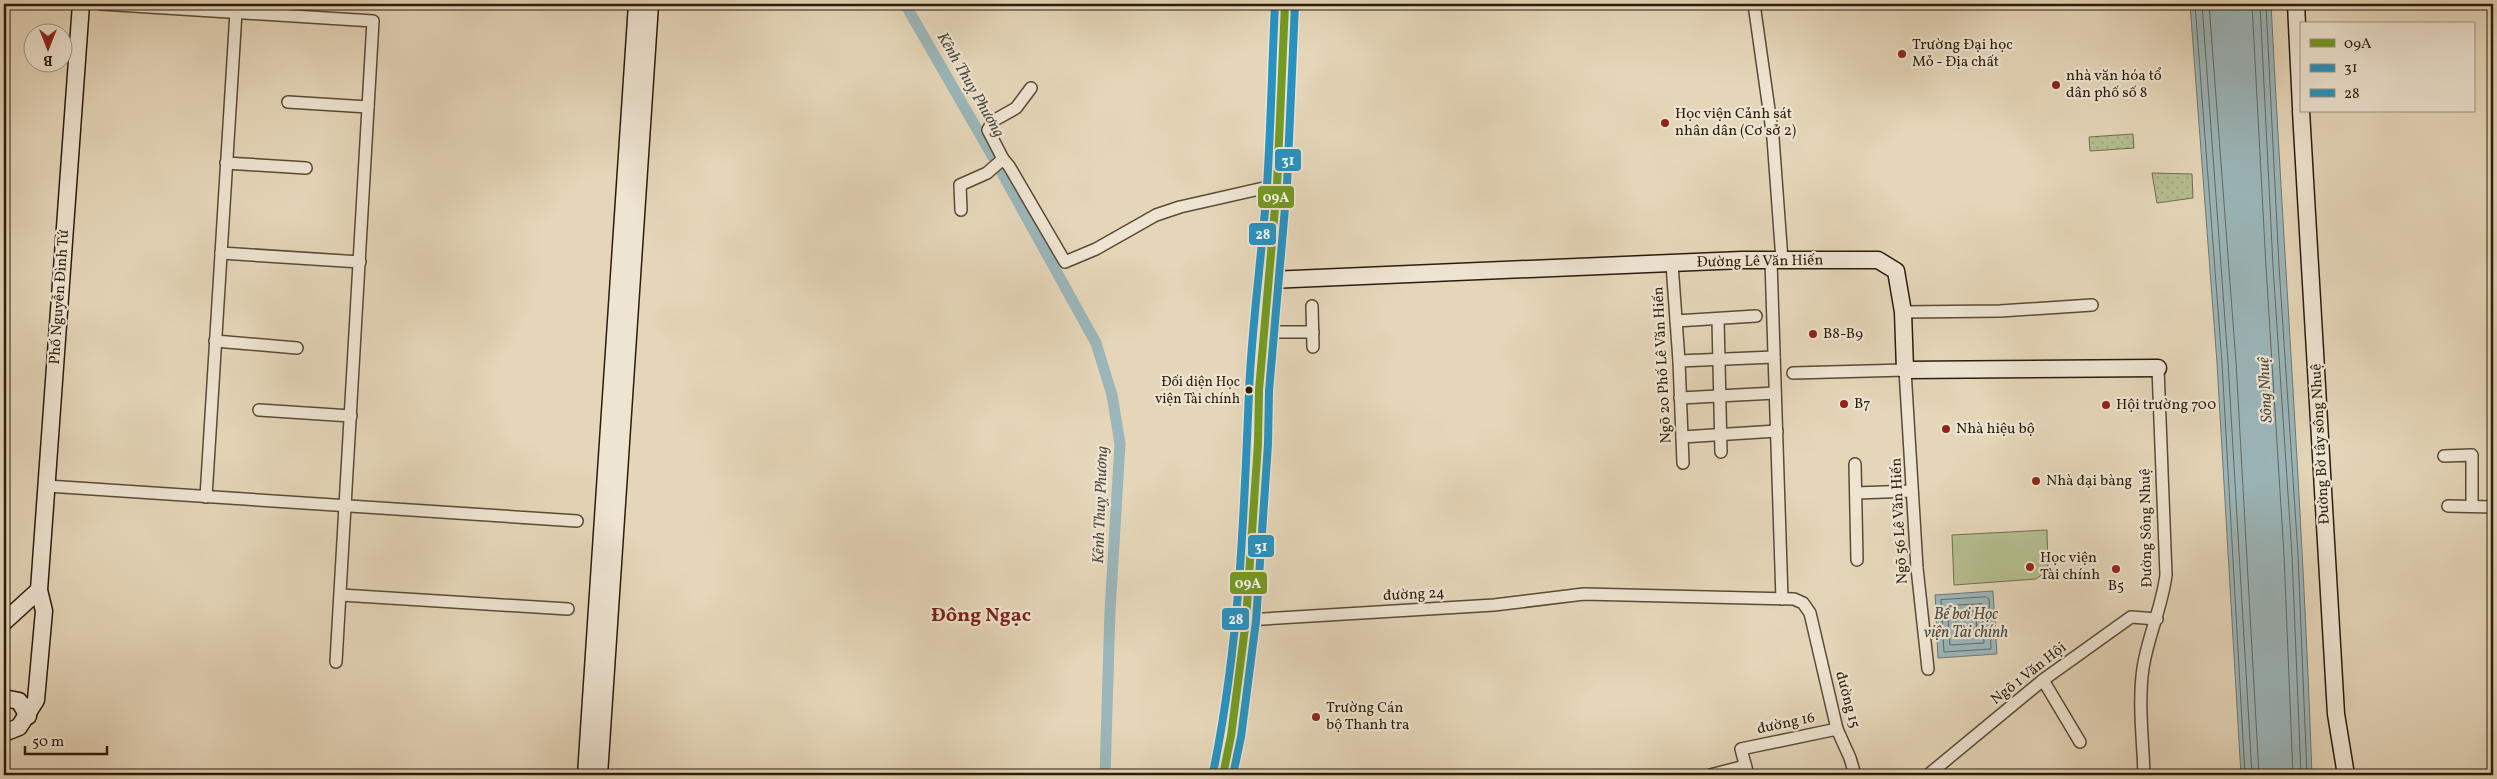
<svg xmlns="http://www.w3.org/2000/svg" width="2497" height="779" font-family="Vollkorn,serif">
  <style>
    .grass { fill: url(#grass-dots); stroke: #706e4d }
    .pitch { fill: #b5be8f; stroke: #706e4d }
    .water { fill: #9bb6ba; stroke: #6e7974 }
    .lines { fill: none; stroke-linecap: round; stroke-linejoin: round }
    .shore { stroke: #626a62; stroke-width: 1 }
    .canal { stroke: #9bb6ba; stroke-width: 11 }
    .street-casing { stroke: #594b36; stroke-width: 14 }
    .secondary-casing { stroke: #2a1d0b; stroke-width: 19 }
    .street { stroke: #eee4d2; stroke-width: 11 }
    .secondary { stroke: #eee4d2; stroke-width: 16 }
    .bus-1-casing { stroke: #eee4d2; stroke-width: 11 }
    .bus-2-casing { stroke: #eee4d2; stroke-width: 11 }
    .bus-3-casing { stroke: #eee4d2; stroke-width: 11 }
    .bus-1 { stroke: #749a24; stroke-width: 8 }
    .bus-2 { stroke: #2893c2; stroke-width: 8 }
    .bus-3 { stroke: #2893c2; stroke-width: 8 }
    .poi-dot { fill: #8f2418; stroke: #eee4d2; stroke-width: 2 }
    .bus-dot { fill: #2a1d0b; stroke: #eee4d2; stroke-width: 2 }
    .labels { text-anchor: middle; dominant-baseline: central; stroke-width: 4.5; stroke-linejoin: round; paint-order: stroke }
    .bus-label { font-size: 14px; fill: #2a1d0b; stroke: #eee4d2; text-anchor: end }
    .poi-label { font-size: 15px; fill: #2a1d0b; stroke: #eee4d2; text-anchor: start }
    .street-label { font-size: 15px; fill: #2a1d0b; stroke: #eee4d2 }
    .water-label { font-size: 16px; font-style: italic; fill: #4c4b40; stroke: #eee4d2 }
    .district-label { font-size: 20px; font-weight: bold; fill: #7a1f14; stroke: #eee4d2 }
    .line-badge { stroke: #eee4d2; stroke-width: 2 }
    .badge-label { font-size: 14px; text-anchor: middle; font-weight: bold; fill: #fff }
  </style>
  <defs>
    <pattern id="grass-dots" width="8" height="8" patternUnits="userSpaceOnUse" patternTransform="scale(1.25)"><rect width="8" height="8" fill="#b5be8f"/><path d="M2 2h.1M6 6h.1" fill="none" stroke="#9ca37a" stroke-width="1.8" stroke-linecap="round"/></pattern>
  </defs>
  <rect width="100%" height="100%" fill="#e5d6b9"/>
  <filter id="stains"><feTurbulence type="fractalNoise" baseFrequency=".004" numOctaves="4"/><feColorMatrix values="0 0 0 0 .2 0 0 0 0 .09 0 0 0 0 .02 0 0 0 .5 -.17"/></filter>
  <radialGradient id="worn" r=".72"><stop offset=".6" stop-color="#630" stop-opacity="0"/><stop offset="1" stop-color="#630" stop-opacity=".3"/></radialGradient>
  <g class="grass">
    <path d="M2133 134 2134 148 2090 151 2089 137Z"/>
    <path d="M2152 173 2192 174 2193 198 2157 203Z"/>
  </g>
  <path class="pitch" d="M2047 530 2048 573 2043 574 2036 579 1954 585 1952 535Z"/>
  <g class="water">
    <path d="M2190 4H2271C2284 261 2303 518 2312 775H2241L2217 363Z"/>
    <path d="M1993 591 1997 654 1938 658 1935 595Z"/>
  </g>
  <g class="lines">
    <g class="shore">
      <path d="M2195 4 2222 363 2245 775"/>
      <path d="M2202 4 2228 362 2252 775"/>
      <path d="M2209 4 2236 362 2259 775"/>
      <path d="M2252 4 2266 267 2284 555 2293 775"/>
      <path d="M2260 4 2273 266 2292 555 2301 775"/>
      <path d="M2266 4 2279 266 2298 555 2307 775"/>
      <path d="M1986 597 1989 599 1991 649 1944 652 1941 600Z"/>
      <path d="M1982 604 1984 643 1950 645 1947 606Z"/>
      <path d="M1973 611 1976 613 1977 635 1957 637 1955 613Z"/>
    </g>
    <g class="canal">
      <path d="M905 4 993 157"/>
      <path d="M1002 173 1096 343 1112 395 1120 444 1110 611 1105 775"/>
    </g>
    <g class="street-casing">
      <g id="street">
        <path d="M101 4 373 21 336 662"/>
        <path d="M1754 4 1773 138 1782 260"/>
        <path d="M288 102 368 107"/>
        <path d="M1003 159 988 130 993 121 1016 108 1031 88"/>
        <path d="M226 163 306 168"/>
        <path d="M961 210 960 185 987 173 1003 159 1009 166 1065 262 1096 249 1156 215 1180 207 1277 185"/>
        <path d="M221 253 360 262"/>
        <path d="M1771 261 1782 599"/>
        <path d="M1672 264 1679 361 1683 463"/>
        <path d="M1312 306 1313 347"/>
        <path d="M1903 312 2000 311 2092 305"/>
        <path d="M1718 319 1721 452"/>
        <path d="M1676 321 1756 316"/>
        <path d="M1264 332H1313"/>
        <path d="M215 341 297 348"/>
        <path d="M1679 361 1774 357"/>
        <path d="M1793 373 1905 370 1917 568 1928 669"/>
        <path d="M1680 398 1775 393"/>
        <path d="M259 410 351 416"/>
        <path d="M1682 437 1777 431"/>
        <path d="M2444 456 2472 455V506"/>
        <path d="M1855 464 1857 560"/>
        <path d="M47 486 577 521"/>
        <path d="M1856 493 1912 491"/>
        <path d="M206 497 236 12"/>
        <path d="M2448 506 2493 507"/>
        <path d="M341 595 568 609"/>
        <path d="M1246 620 1494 605 1584 594 1794 599 1803 603 1810 613 1837 729 1850 758 1855 775"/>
        <path d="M2043 680 2080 742"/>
        <path d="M1710 775 1745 766"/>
        <path d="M1748 775 1741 749 1837 729"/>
        <path d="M1928 775 2043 680 2131 617 2157 619"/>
        <path d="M2144 775C2143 740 2138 703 2143 668 2148 636 2162 607 2166 575L2158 368"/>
      </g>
    </g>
    <g class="secondary-casing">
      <g id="secondary">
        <path d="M2296 4 2301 107"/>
        <path d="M2301 111 2336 714 2346 775"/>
        <path d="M1268 280 1742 260H1878L1896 271 1903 312 1905 370 2158 368"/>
        <path d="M4 622 39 590"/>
        <path d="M4 698 19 701 28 716"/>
        <path d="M4 733 19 727 36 700 44 611 39 590 81 4"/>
        <path d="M586 775 637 4"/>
        <path d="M599 775 650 4"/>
        <path d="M1223 775 1231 736 1246 620 1258 443 1259 390 1277 185 1285 4"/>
      </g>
    </g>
    <use href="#street" class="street"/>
    <use href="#secondary" class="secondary"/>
    <g class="bus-1-casing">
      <path id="bus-1" d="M1223 775 1231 736 1246 620 1258 443 1259 390 1277 185 1285 4"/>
    </g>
    <g class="bus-2-casing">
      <path id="bus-2" d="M1233 775 1241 737 1256 621 1268 444 1269 391 1287 185 1295 4"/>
    </g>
    <g class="bus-3-casing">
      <path id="bus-3" d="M1213 773C1239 647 1244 519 1249 391 1252 323 1262 254 1267 186 1271 125 1272 64 1275 4"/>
    </g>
    <use href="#bus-1" class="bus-1"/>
    <use href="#bus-2" class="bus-2"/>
    <use href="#bus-3" class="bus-3"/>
  </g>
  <g class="poi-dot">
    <circle cx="1902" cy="54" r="5"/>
    <circle cx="2056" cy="85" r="5"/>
    <circle cx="1665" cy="123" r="5"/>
    <circle cx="1813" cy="334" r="5"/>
    <circle cx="1844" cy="404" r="5"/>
    <circle cx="2106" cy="405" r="5"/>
    <circle cx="1946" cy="429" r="5"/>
    <circle cx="2036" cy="481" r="5"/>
    <circle cx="2030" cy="567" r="5"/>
    <circle cx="2116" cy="569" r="5"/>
    <circle cx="1316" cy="717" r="5"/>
  </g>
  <circle class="bus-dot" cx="1249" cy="390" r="4.5"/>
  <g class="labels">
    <g class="bus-label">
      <text x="1240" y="382">Đối diện Học<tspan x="1240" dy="17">viện Tài chính</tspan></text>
    </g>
    <g class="poi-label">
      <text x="1912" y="45">Trường Đại học<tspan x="1912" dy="17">Mỏ - Địa chất</tspan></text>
      <text x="2066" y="76">nhà văn hóa tổ<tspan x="2066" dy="17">dân phố số 8</tspan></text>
      <text x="1675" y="114">Học viện Cảnh sát<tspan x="1675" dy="17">nhân dân (Cơ sở 2)</tspan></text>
      <text x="1823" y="334">B8-B9</text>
      <text x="1854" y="404">B7</text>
      <text x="2116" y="405">Hội trường 700</text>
      <text x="1956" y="429">Nhà hiệu bộ</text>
      <text x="2046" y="481">Nhà đại bàng</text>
      <text x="2040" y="558">Học viện<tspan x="2040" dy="17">Tài chính</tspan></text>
      <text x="2116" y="586" text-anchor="middle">B5</text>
      <text x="1326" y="708">Trường Cán<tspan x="1326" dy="17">bộ Thanh tra</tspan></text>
    </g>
    <g class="street-label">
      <text transform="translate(1760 262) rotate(-1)">Đường Lê Văn Hiến</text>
      <text transform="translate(60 297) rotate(-86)">Phố Nguyễn Đình Tứ</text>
      <text transform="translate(1663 365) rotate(-93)">Ngõ 20 Phố Lê Văn Hiến</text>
      <text transform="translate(2321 444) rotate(-93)">Đường Bờ tây sông Nhuệ</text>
      <text transform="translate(1900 521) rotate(-93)">Ngõ 56 Lê Văn Hiến</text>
      <text transform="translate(2147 528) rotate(-91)">Đường Sông Nhuệ</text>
      <text transform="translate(1414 595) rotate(-3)">đường 24</text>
      <text transform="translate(2029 674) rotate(-38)">Ngõ 1 Văn Hội</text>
      <text transform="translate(1847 700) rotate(75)">đường 15</text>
      <text transform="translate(1786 724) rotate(-12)">đường 16</text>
    </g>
    <g class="water-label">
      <text transform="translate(970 85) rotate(60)">Kênh Thuỵ Phương</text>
      <text transform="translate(2266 390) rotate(-93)">Sông Nhuệ</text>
      <text transform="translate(1101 505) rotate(-88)">Kênh Thuỵ Phương</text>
      <text x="1966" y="615">Bể bơi Học<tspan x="1966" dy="18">viện Tài chính</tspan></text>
    </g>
    <g class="district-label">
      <text x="981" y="616">Đông Ngạc</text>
    </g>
  </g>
  <g class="line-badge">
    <rect x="1274" y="148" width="28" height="24" rx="5" fill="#2893c2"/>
    <rect x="1257" y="185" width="38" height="24" rx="5" fill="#749a24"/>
    <rect x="1248" y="222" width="29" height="24" rx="5" fill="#2893c2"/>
    <rect x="1247" y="534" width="28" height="24" rx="5" fill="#2893c2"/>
    <rect x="1229" y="571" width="39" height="24" rx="5" fill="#749a24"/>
    <rect x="1221" y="607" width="29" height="24" rx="5" fill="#2893c2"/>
  </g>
  <g class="badge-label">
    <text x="1288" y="165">31</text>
    <text x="1276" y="202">09A</text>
    <text x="1263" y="239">28</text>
    <text x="1261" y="551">31</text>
    <text x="1248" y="588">09A</text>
    <text x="1236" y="624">28</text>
  </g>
  <rect width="2497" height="779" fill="none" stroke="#e5d6b9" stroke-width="20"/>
  <rect x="5" y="5" width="2487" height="769" fill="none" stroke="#2a1d0b" stroke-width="2.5"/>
  <rect x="10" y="10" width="2477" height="759" fill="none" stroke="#2a1d0b"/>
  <rect x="2300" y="22" width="175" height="90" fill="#eee4d2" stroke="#a09482"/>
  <rect x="2310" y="39" width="25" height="8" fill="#749a24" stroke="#a09482"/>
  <text x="2344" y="48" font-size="15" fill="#2a1d0b">09A</text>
  <rect x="2310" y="64" width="25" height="8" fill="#2893c2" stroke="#a09482"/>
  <text x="2344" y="72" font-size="15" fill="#2a1d0b">31</text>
  <rect x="2310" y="89" width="25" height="8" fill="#2893c2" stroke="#a09482"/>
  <text x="2344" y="98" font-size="15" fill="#2a1d0b">28</text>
  <g transform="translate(48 48) rotate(180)"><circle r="24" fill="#eee4d2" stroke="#a09482"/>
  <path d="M0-4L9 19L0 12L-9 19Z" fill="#8f2418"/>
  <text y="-8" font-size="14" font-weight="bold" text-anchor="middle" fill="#2a1d0b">B</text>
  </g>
  <path d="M25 746v8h82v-8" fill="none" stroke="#2a1d0b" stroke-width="2.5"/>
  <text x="32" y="746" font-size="15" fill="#2a1d0b" stroke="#eee4d2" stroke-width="4" paint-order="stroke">50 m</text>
  <rect width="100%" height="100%" filter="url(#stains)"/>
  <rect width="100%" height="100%" fill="url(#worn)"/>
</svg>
